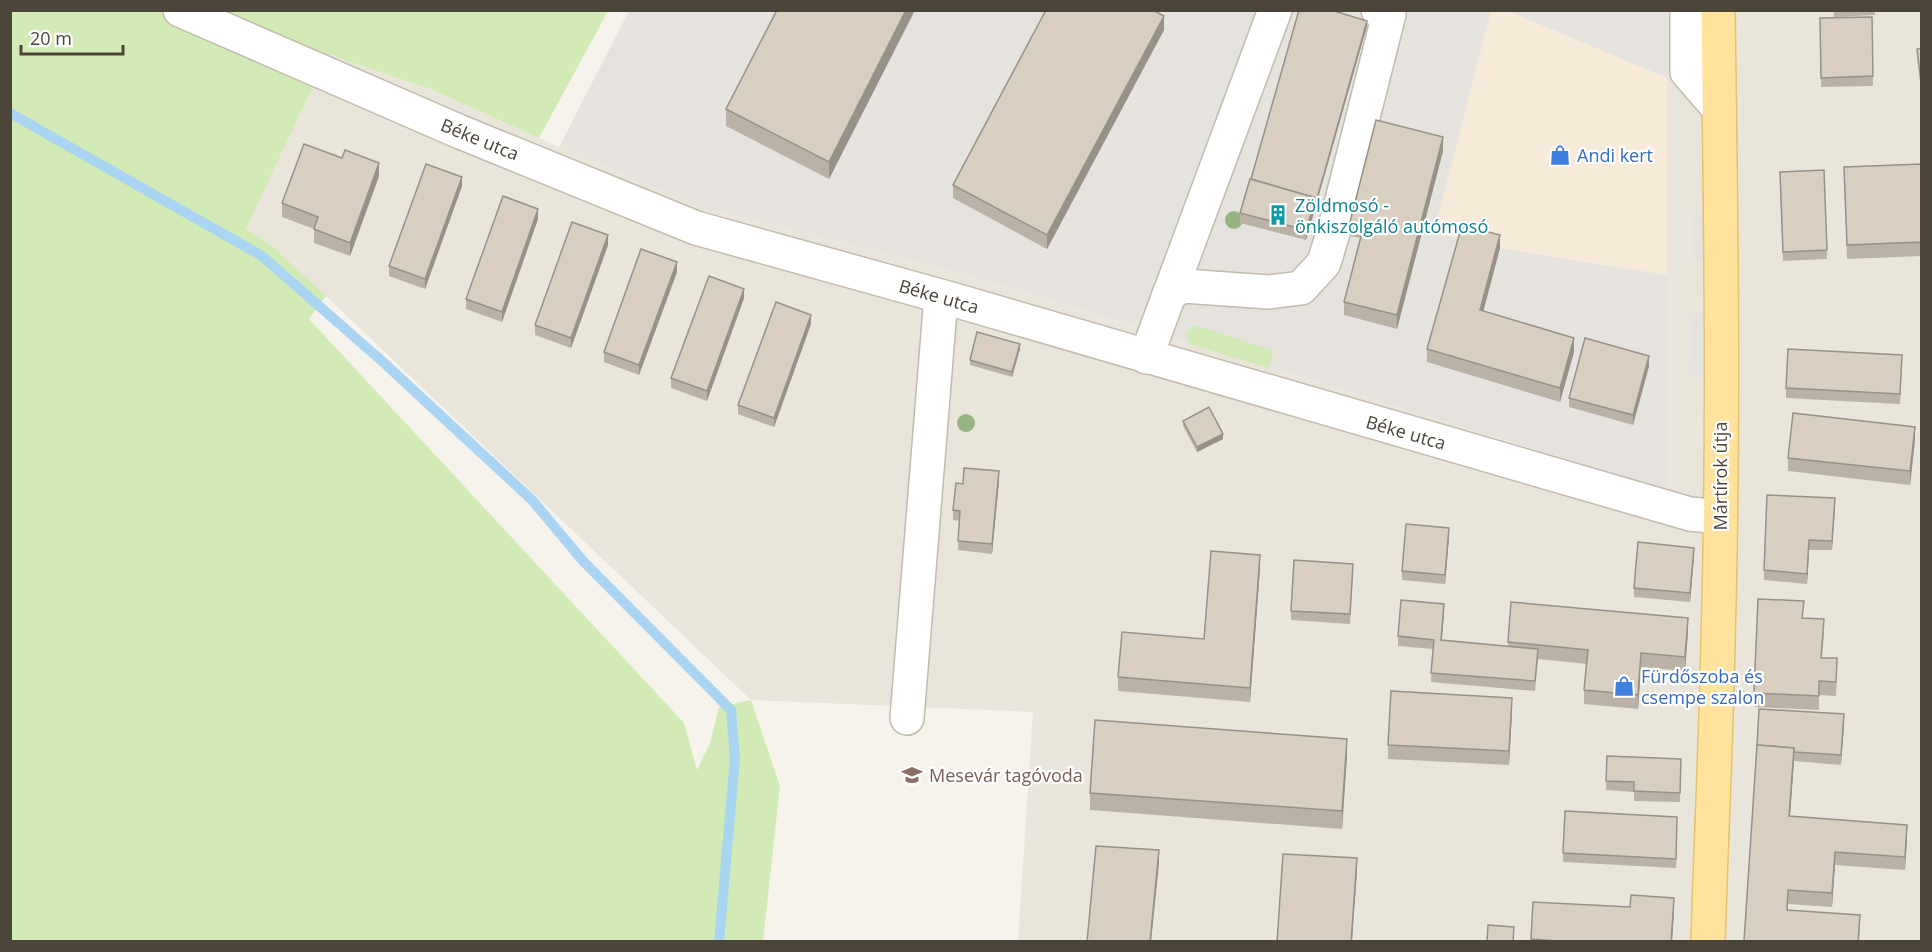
<svg xmlns="http://www.w3.org/2000/svg" width="1932" height="952" font-family="'Open Sans',sans-serif">
  <style>
    .residential { fill: #eae5da }
    .commercial { fill: #f7ead8 }
    .industrial { fill: #e6e2dd }
    .green { fill: #d2eab5 }
    .parking { fill: #e5e3e0 }
    .lines { fill: none; stroke-linecap: round; stroke-linejoin: round }
    .stream { stroke: #a9d4f2; stroke-width: 10 }
    .minor-casing { stroke: #c2bbae; stroke-width: 36 }
    .major-casing { stroke: #e6c16a; stroke-width: 36 }
    .minor { stroke: #fff; stroke-width: 33 }
    .major { stroke: #ffe39c; stroke-width: 33 }
    .tree { fill: #97b381 }
    .wall { fill: #bab2a6 }
    .shaded-wall { fill: #979187 }
    .building { fill: #d8cfc1; stroke: #979187; stroke-width: 1.5 }
    .labels { text-anchor: middle; dominant-baseline: central; stroke-width: 4.5; stroke-linejoin: round; paint-order: stroke }
    .street-label { font-size: 18px; fill: #4b4439; stroke: #fff }
    .shop-label { font-size: 18px; fill: #366cbe; stroke: #fff; text-anchor: start }
    .culture-label { font-size: 18px; fill: #0d838f; stroke: #fff; text-anchor: start }
    .education-label { font-size: 18px; fill: #785e54; stroke: #fff; text-anchor: start }
  </style>
  <rect width="100%" height="100%" fill="#f6f3ec"/>
  <path class="residential" d="M1667 11H1921V941H1018L1033 712 751 700 326 296 269 243 246 229 328 53 433 90 559 147 700 207 957 272 1666 490Z"/>
  <path class="commercial" d="M1491 11H1508L1667 78V275L1500 248 1433 232Z"/>
  <g class="industrial">
    <path d="M629 11H1491L1434 232 1500 248 1667 275V490L957 272 700 207 559 147Z"/>
    <path d="M1508 11H1667V78Z"/>
  </g>
  <g class="green">
    <path d="M10 11H608L539 138 433 90 328 54 246 229 269 243 326 296 309 319 684 723 697 770 710 743 719 707 751 700 780 786 763 941H11Z"/>
    <path d="M1195 325 1274 351 1268 368 1189 344 1186 332Z"/>
  </g>
  <g class="parking">
    <path d="M1244 19 1261 26 1173 263 1152 256Z"/>
    <path d="M1693 214H1720L1721 261H1693Z"/>
    <path d="M1691 313H1721V376H1690Z"/>
  </g>
  <g class="lines">
    <path class="stream" d="M10 113 262 256 383 362 532 500 583 561 731 710 735 758 719 942"/>
    <g class="minor-casing">
      <g id="minor">
        <path d="M180 10 458 131 696 228 951 299 1690 514 1720 517"/>
        <path d="M1687 10V72L1719 109"/>
        <path d="M1169 294 1183 286 1269 292 1301 288 1324 263 1338 216 1389 14 1378 10"/>
        <path d="M1146 357 1275 10"/>
        <path d="M907 718 941 297"/>
      </g>
    </g>
    <g class="major-casing">
      <path id="major" d="M1708 942C1711 842 1716 742 1718 642 1724 432 1721 221 1718 10"/>
    </g>
    <use href="#minor" class="minor"/>
    <use href="#major" class="major"/>
  </g>
  <g class="tree">
    <circle cx="1234" cy="220" r="9"/>
    <circle cx="966" cy="423" r="9"/>
  </g>
  <g class="wall">
    <path d="M777 10H915L829 179 726 126V109Z"/>
    <path d="M1834 10H1875V15L1834 17Z"/>
    <path d="M1872 17 1873 86 1821 87 1820 18Z"/>
    <path d="M1367 26 1306 240 1240 223V213L1251 179Z"/>
    <path d="M1164 30 1047 249 953 198V185Z"/>
    <path d="M1922 48V98L1917 58V49Z"/>
    <path d="M1443 151 1397 329 1344 315V302L1360 238 1350 236V222Z"/>
    <path d="M342 158 379 176 350 256 314 243V229L282 217V203Z"/>
    <path d="M1922 164V256L1847 259 1844 167Z"/>
    <path d="M1780 182 1827 250V259L1783 261Z"/>
    <path d="M462 186 425 289 389 276V266Z"/>
    <path d="M538 219 502 322 466 309V299Z"/>
    <path d="M608 245 571 348 535 335V325Z"/>
    <path d="M1500 248 1483 311 1574 352 1560 402 1427 362V349Z"/>
    <path d="M677 272 639 375 604 362V352Z"/>
    <path d="M744 298 707 401 671 388V378Z"/>
    <path d="M811 324 774 427 738 414V405Z"/>
    <path d="M1020 349 1012 377 970 365V360Z"/>
    <path d="M1902 365 1900 404 1786 398V388Z"/>
    <path d="M1649 366 1633 425 1569 407V398Z"/>
    <path d="M1183 421 1223 439 1197 452 1183 426Z"/>
    <path d="M1915 440 1910 485 1788 471V458Z"/>
    <path d="M999 481 992 554 958 550 959 521 953 520V510Z"/>
    <path d="M1835 508 1832 550H1809L1807 584 1764 580V570Z"/>
    <path d="M1449 537 1445 584 1402 580V571Z"/>
    <path d="M1694 557 1690 602 1634 597V588Z"/>
    <path d="M1260 569 1250 702 1118 691V677L1204 639Z"/>
    <path d="M1353 573 1350 624 1291 620V611Z"/>
    <path d="M1444 613 1441 640 1508 646V642L1688 632 1685 671 1641 667 1638 709 1584 704V690L1587 664 1538 659 1535 691 1431 682 1433 649 1398 646V636Z"/>
    <path d="M1803 618 1824 632 1822 658 1837 672 1836 696 1819 695V710L1754 707V693Z"/>
    <path d="M1759 709 1844 724 1841 765 1794 761 1790 816 1907 838 1905 870 1835 865 1832 907 1788 904V910L1860 928 1859 942H1744Z"/>
    <path d="M1512 711 1509 765 1388 759V745Z"/>
    <path d="M1347 756 1342 829 1090 810V793Z"/>
    <path d="M1607 756 1681 759 1680 802 1634 801V792L1606 790Z"/>
    <path d="M1677 827 1676 868 1563 862V853Z"/>
    <path d="M1533 902 1674 911 1672 942H1531Z"/>
  </g>
  <g class="shaded-wall">
    <path d="M906 10H915L829 179V162Z"/>
    <path d="M1164 16V30L1047 249V235Z"/>
    <path d="M1367 21V26L1306 240V230Z"/>
    <path d="M1443 137V151L1397 329V315Z"/>
    <path d="M379 163V176L350 256V243Z"/>
    <path d="M462 177V186L425 289V279Z"/>
    <path d="M538 209V219L502 322V312Z"/>
    <path d="M608 235V245L571 348V338Z"/>
    <path d="M1500 235V248L1480 324V310Z"/>
    <path d="M677 262V272L639 375V365Z"/>
    <path d="M744 289V298L707 401V391Z"/>
    <path d="M811 315V324L774 427V418Z"/>
    <path d="M1574 338V352L1560 402V388Z"/>
    <path d="M1020 344V349L1012 377V372Z"/>
    <path d="M1649 356V366L1633 425V415Z"/>
    <path d="M1915 427V440L1910 485V471Z"/>
    <path d="M1223 434V439L1197 452V447Z"/>
    <path d="M999 471V481L992 554V544Z"/>
    <path d="M1835 498V508L1832 550V541Z"/>
    <path d="M1449 528V537L1445 584V575Z"/>
    <path d="M1809 540V550L1807 584V574Z"/>
    <path d="M1694 548V557L1690 602V593Z"/>
    <path d="M1260 555V569L1250 702V688Z"/>
    <path d="M1444 604V613L1441 650V640Z"/>
    <path d="M1688 618V632L1685 671V657Z"/>
    <path d="M1641 653V667L1638 709V695Z"/>
    <path d="M1512 698V711L1509 765V751Z"/>
    <path d="M1844 714V724L1841 765V755Z"/>
    <path d="M1347 739V756L1342 829V811Z"/>
    <path d="M1794 748V761L1789 830V816Z"/>
    <path d="M1907 825V838L1905 870V857Z"/>
    <path d="M1159 850V864L1151 942H1150Z"/>
    <path d="M1835 852V865L1832 907V893Z"/>
    <path d="M1357 858V872L1352 942H1351Z"/>
    <path d="M1674 898V911L1672 942H1671Z"/>
  </g>
  <g class="building">
    <path d="M777 10H906L829 162 726 109Z"/>
    <path d="M1046 10H1153L1164 16 1047 235 953 185Z"/>
    <path d="M1299 10H1331L1367 21 1316 202V198L1251 179Z"/>
    <path d="M1872 17 1873 76 1821 78 1820 18Z"/>
    <path d="M1922 48V89L1917 49Z"/>
    <path d="M1376 120 1443 137 1397 315 1344 302 1364 225 1350 222Z"/>
    <path d="M304 144 342 158 345 150 379 163 350 243 314 229 318 217 282 203Z"/>
    <path d="M426 164 462 177 425 279 389 266Z"/>
    <path d="M1922 164V242L1847 245 1844 167Z"/>
    <path d="M1824 170 1827 250 1783 252 1780 172Z"/>
    <path d="M1250 179 1316 198 1306 230 1240 213Z"/>
    <path d="M503 196 538 209 502 312 466 299Z"/>
    <path d="M572 222 608 235 571 338 535 325Z"/>
    <path d="M1462 225 1500 235 1480 310 1574 338 1560 388 1427 349Z"/>
    <path d="M641 249 677 262 639 365 604 352Z"/>
    <path d="M709 276 744 289 707 391 671 378Z"/>
    <path d="M776 302 811 315 774 418 738 405Z"/>
    <path d="M977 332 1020 344 1012 372 970 360Z"/>
    <path d="M1585 338 1649 356 1633 415 1569 398Z"/>
    <path d="M1788 349 1902 355 1900 394 1786 388Z"/>
    <path d="M1209 407 1223 434 1197 447 1183 421Z"/>
    <path d="M1793 413 1915 427 1910 471 1788 458Z"/>
    <path d="M964 468 999 471 992 544 958 541 960 511 953 510 956 483 963 484Z"/>
    <path d="M1767 495 1835 498 1832 541 1809 540 1807 574 1764 570Z"/>
    <path d="M1406 524 1449 528 1445 575 1402 571Z"/>
    <path d="M1638 542 1694 548 1690 593 1634 588Z"/>
    <path d="M1211 551 1260 555 1250 688 1118 677 1122 632 1204 639Z"/>
    <path d="M1294 560 1353 564 1350 614 1291 611Z"/>
    <path d="M1758 599 1804 601 1802 618 1824 619 1821 658H1837L1836 682 1819 681V696L1754 693Z"/>
    <path d="M1401 600 1444 604 1441 640 1538 649 1535 681 1431 673 1434 640 1398 636Z"/>
    <path d="M1511 602 1688 618 1685 657 1641 653 1638 695 1584 690 1588 650 1508 642Z"/>
    <path d="M1391 691 1512 698 1509 751 1388 745Z"/>
    <path d="M1759 709 1844 714 1841 755 1794 752V748L1757 745Z"/>
    <path d="M1095 720 1347 739 1342 811 1090 793Z"/>
    <path d="M1757 745 1794 748 1789 816 1907 825 1905 857 1835 852 1832 893 1788 890 1787 910 1860 915 1858 942 1744 941Z"/>
    <path d="M1607 756 1681 759 1680 793 1634 791V782L1606 781Z"/>
    <path d="M1565 811 1677 817 1676 859 1563 853Z"/>
    <path d="M1096 846 1159 850 1150 942H1087Z"/>
    <path d="M1283 854 1357 858 1351 942H1277Z"/>
    <path d="M1631 895 1674 898 1671 942H1571L1531 939 1533 902 1630 907Z"/>
    <path d="M1488 925 1514 927 1513 942H1487Z"/>
  </g>
  <defs>
    <g id="shop-bare" transform="scale(1.62)"><path d="M-5-2.5h2.3a2.7 3.5 0 0 1 5.4 0H5L5.5 6h-11ZM-1.5-2.5h3a1.5 2.3 0 0 0-3 0Z" fill="#3f7fe0" stroke="#fff" stroke-width="2.5" paint-order="stroke"/></g>
    <g id="building-bare" transform="scale(1.62)"><path d="M-4-6H4V6H1V3H-1V6H-4ZM-2.5-4.3h1.7v1.8h-1.7ZM.8-4.3h1.7v1.8H.8ZM-2.5-1h1.7V.8h-1.7ZM.8-1h1.7V.8H.8Z" fill="#0f9aa8" stroke="#fff" stroke-width="2.5" paint-order="stroke"/></g>
    <g id="school-bare" transform="scale(1.62)"><path d="M0-5L7-2L0 1L-7-2ZM-4 1L0 2.5L4 1V4Q0 6-4 4Z" fill="#8d6e63" stroke="#fff" stroke-width="2.5" paint-order="stroke"/></g>
  </defs>
  <g fill-rule="evenodd">
    <use href="#shop-bare" x="1560" y="155"/>
    <use href="#building-bare" x="1278" y="215"/>
    <use href="#shop-bare" x="1624" y="686"/>
    <use href="#school-bare" x="912" y="775"/>
  </g>
  <g class="labels">
    <g class="street-label">
      <text transform="translate(480 139) rotate(22)">Béke utca</text>
      <text transform="translate(939 296) rotate(16)">Béke utca</text>
      <text transform="translate(1406 432) rotate(16)">Béke utca</text>
      <text transform="translate(1720 476) rotate(-90)">Mártírok útja</text>
    </g>
    <g class="shop-label">
      <text x="1577" y="155">Andi kert</text>
      <text x="1641" y="676">Fürdőszoba és<tspan x="1641" dy="21">csempe szalon</tspan></text>
    </g>
    <g class="culture-label">
      <text x="1295" y="205">Zöldmosó -<tspan x="1295" dy="21">önkiszolgáló autómosó</tspan></text>
    </g>
    <g class="education-label">
      <text x="929" y="775">Mesevár tagóvoda</text>
    </g>
  </g>
  <rect width="1932" height="952" fill="none" stroke="#4b4439" stroke-width="24"/>
  <path d="M21 45v9h102v-9" fill="none" stroke="#4b4439" stroke-width="3"/>
  <text x="30" y="45" font-size="18" fill="#4b4439" stroke="#ffffff" stroke-width="4.5" paint-order="stroke">20 m</text>
</svg>
